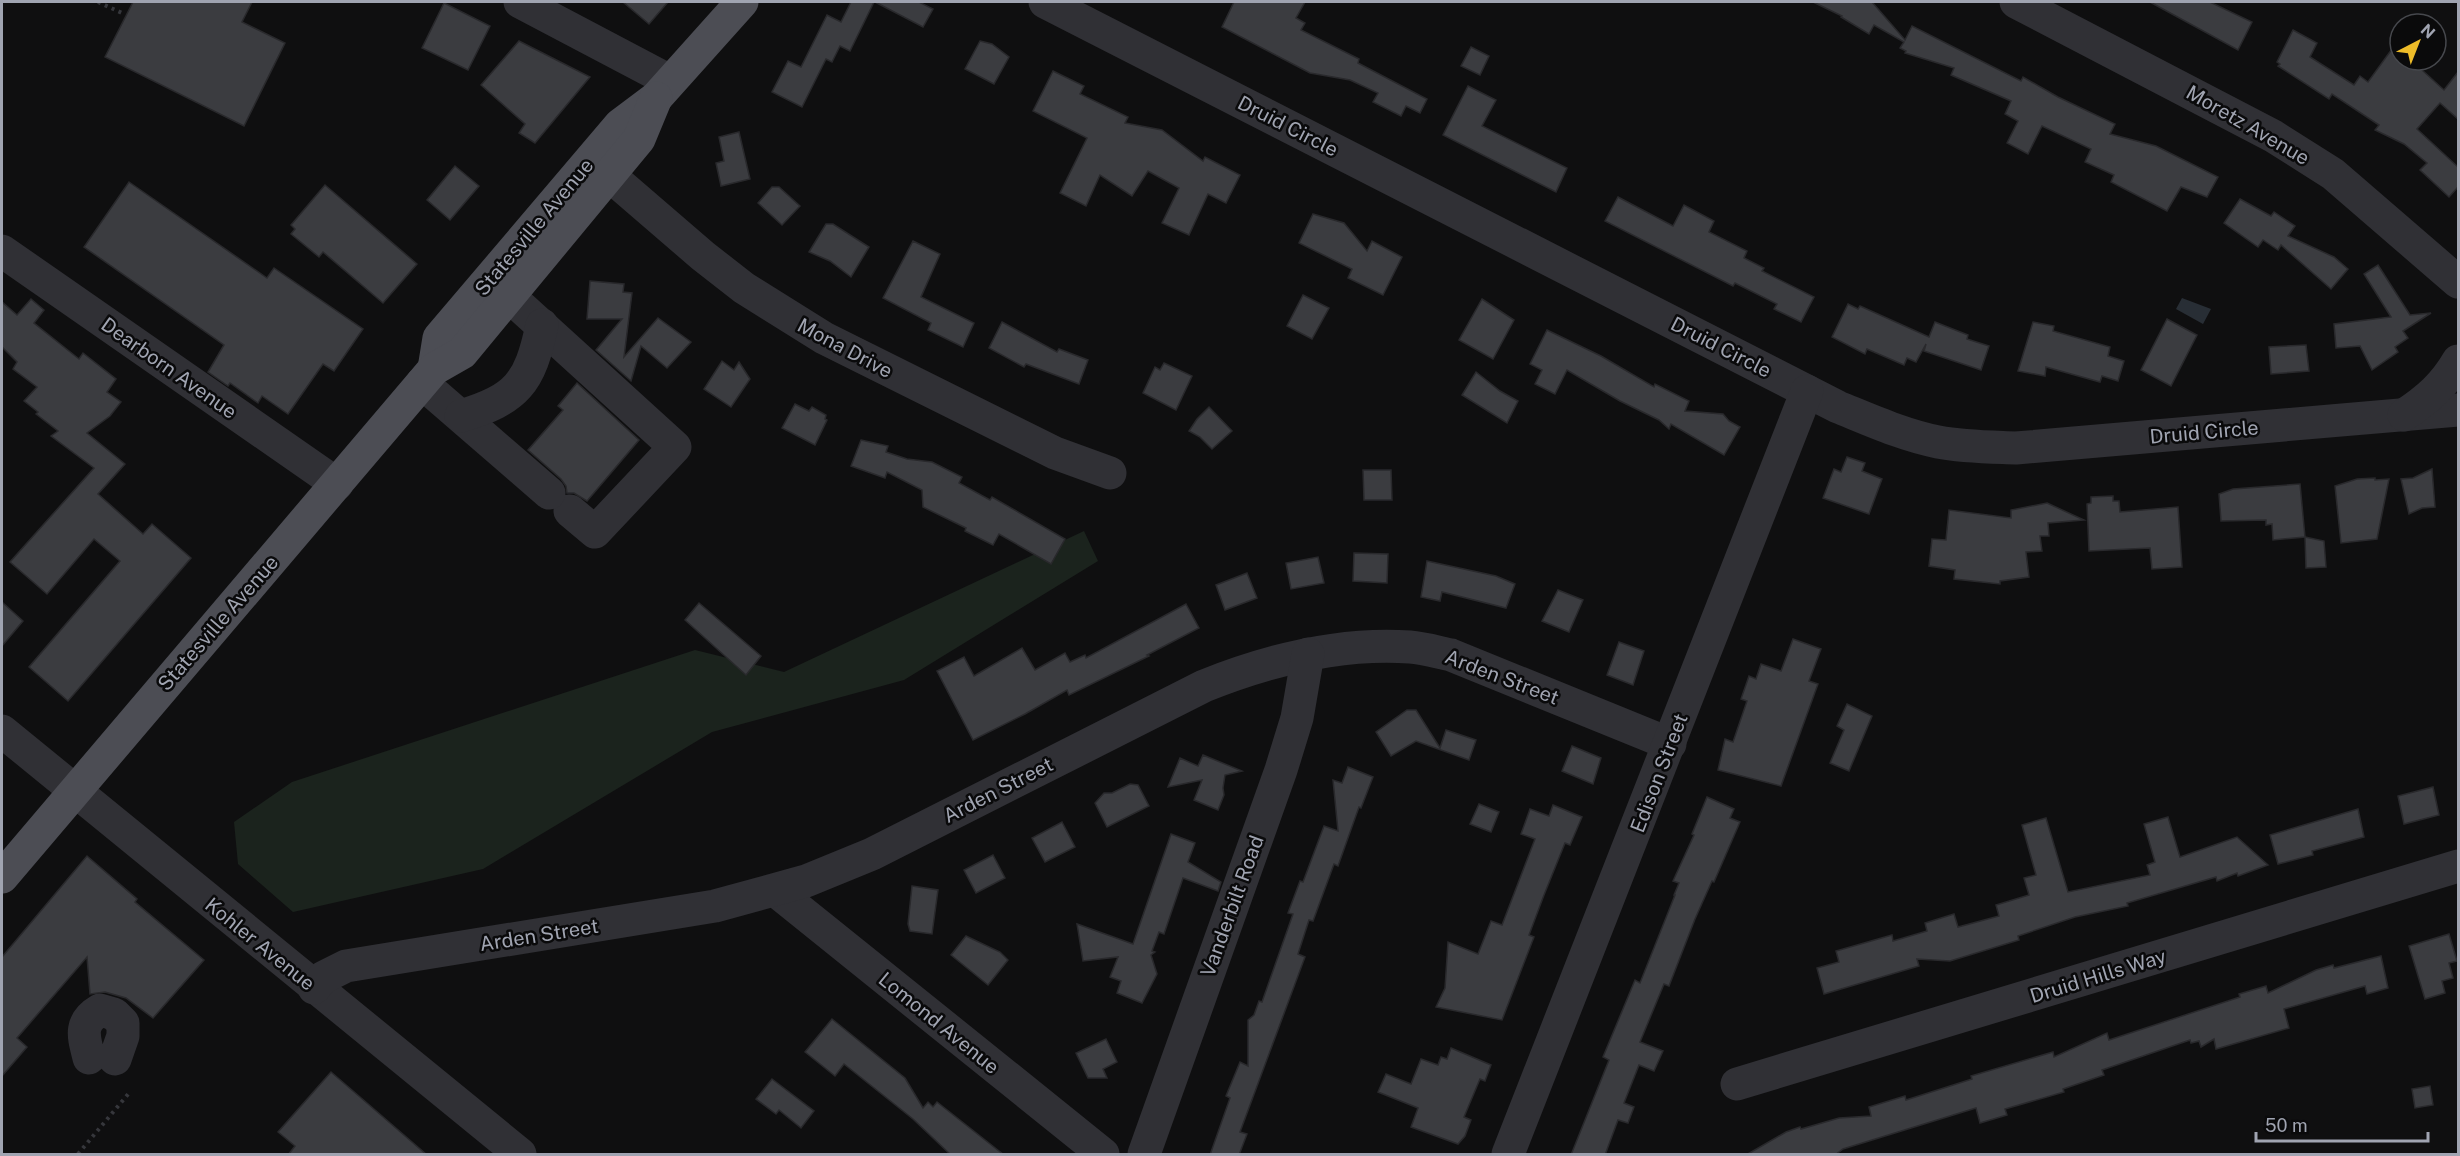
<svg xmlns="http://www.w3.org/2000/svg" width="2460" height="1156" font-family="'Public Sans',sans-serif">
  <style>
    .green { fill: #1b231d }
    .water { fill: #282e35 }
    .building { fill: #3b3c40; stroke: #29292c; stroke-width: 1.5 }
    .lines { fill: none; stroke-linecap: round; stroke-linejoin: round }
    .path { stroke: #36373c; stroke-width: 4; stroke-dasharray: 3 4.5; stroke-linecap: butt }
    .minor { stroke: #303035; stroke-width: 33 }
    .major { stroke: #4c4d54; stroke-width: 33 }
    .labels { text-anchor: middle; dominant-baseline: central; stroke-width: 5; stroke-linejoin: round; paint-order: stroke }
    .street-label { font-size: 20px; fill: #a0a4b1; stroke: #0a0a0b }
  </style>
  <rect width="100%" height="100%" fill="#0f0f10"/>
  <path class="green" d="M1084 531 1098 561 904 680 712 732 483 869 293 912 238 864 234 822 292 782 695 650 784 672Z"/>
  <path class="water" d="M2182 298 2211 309 2203 324 2176 309Z"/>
  <g class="building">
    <path d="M133 2H252L242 22 285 43 244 126 105 57Z"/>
    <path d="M623 2H668L649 24Z"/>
    <path d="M851 2H874L850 51 840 46 832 62 826 59 802 107 772 92 788 61 801 67 827 15 841 22Z"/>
    <path d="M875 2H919L933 9 923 27Z"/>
    <path d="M1234 2H1305L1296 18 1305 23 1301 30 1359 59 1358 63 1427 99 1420 113 1406 106 1401 116 1373 102 1378 93 1350 80 1310 73 1222 27Z"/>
    <path d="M1813 2H1872L1905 40 1912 26 2021 81 2023 77 2058 97 2115 124 2110 134 2156 146 2218 177 2207 197 2181 187 2167 211 2111 182 2114 175 2085 162 2091 149 2042 126 2028 154 2007 143 2018 121 2005 114 2011 101 1951 75 1954 68 1905 53 1906 51 1900 48 1904 42 1874 25 1869 34 1841 17 1842 16Z"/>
    <path d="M2150 2H2210L2252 22 2238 50Z"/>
    <path d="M444 3 490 26 468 70 422 48Z"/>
    <path d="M2293 30 2317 43 2310 57 2354 85 2360 76 2368 82 2400 38V60H2411L2444 90 2458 72V119L2440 103 2417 129 2458 167V187L2449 197 2420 170 2427 163 2404 144 2375 130 2379 125 2332 94 2329 99 2278 66 2280 64 2277 62Z"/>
    <path d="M519 41 590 77 535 143 519 133 525 124 481 85Z"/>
    <path d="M980 41 992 44 1009 57 994 84 965 69Z"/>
    <path d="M1471 47 1489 56 1480 75 1461 66Z"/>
    <path d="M1053 71 1084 86 1080 94 1128 117 1125 123 1162 130 1203 161 1205 157 1240 175 1226 203 1208 194 1189 235 1162 223 1179 188 1148 171 1132 196 1100 175 1086 206 1060 193 1087 138 1033 111Z"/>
    <path d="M1468 86 1496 100 1482 126 1567 168 1556 192 1443 135Z"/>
    <path d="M739 132 750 179 721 186 716 163 724 161 719 137Z"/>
    <path d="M455 166 479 186 450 220 427 200Z"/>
    <path d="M129 182 267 278 274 268 363 329 334 371 323 364 288 414 262 396 258 403 230 383 228 386 208 372 224 345 84 247Z"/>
    <path d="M325 185 417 264 383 303 323 252 319 257 291 234 295 229 291 225Z"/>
    <path d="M772 187H779L800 206 782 225 758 203Z"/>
    <path d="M1618 197 1673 226 1684 205 1714 221 1709 232 1747 251 1744 258 1764 268 1762 271 1814 297 1801 322 1774 309 1777 304 1735 283 1733 286 1605 221Z"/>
    <path d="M2240 199 2271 216 2274 212 2295 226 2288 236 2334 257 2348 269 2331 289 2281 245 2278 250 2263 240 2258 247 2224 223Z"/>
    <path d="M1313 214 1344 223 1367 251 1372 241 1402 257 1383 295 1348 278 1352 269 1299 243Z"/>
    <path d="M826 224H833L869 247 851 277 830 261 809 252Z"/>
    <path d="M913 241 940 254 921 297 974 323 963 347 928 330 931 323 883 298Z"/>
    <path d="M2378 265 2410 315 2431 313 2403 331 2408 338 2395 347 2398 352 2372 370 2360 346 2336 348 2334 324 2391 317 2364 274Z"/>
    <path d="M590 281 624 284 623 292 632 293 624 357 658 318 691 342 667 368 641 346 631 381 596 350 622 319H587Z"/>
    <path d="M1303 295 1329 308 1312 339 1287 326Z"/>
    <path d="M31 299 44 310 34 323 79 359 83 353 116 379 107 392 121 402 110 416 87 433 125 464 98 494 143 534 152 524 191 558 68 701 29 667 120 561 94 539 47 594 10 562 94 468 51 436 58 431 36 414 38 412 24 401 37 387 13 369 17 362 2 347V302L17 315Z"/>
    <path d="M1482 299 1514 320 1493 359 1459 340Z"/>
    <path d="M1848 304 1858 309 1860 306 1929 337 1935 322 1968 335 1967 339 1989 346 1981 370 1924 351 1926 344 1916 362 1907 358 1904 365 1867 349 1865 354 1832 337Z"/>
    <path d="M2167 319 2197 335 2171 386 2141 370Z"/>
    <path d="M1002 322 1057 352 1059 349 1088 360 1079 384 1026 364 1024 367 989 348Z"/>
    <path d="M2033 322 2054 326 2053 331 2110 347 2108 356 2124 361 2118 381 2102 376 2100 382 2046 367 2045 376 2018 371Z"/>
    <path d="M1547 330 1601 356 1654 387 1655 384 1689 401 1685 411 1723 414 1729 421 1740 427 1724 455 1671 424 1669 429 1659 420 1620 401 1567 370 1555 394 1535 384 1542 370 1530 364Z"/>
    <path d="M2306 345 2309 371 2271 374 2269 347Z"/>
    <path d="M722 361 734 370 739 362 750 379 731 407 704 389Z"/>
    <path d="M1164 363 1192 376 1176 410 1143 393 1155 367 1160 370Z"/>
    <path d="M1476 372 1500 391 1518 401 1507 423 1462 395Z"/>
    <path d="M577 383 639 440 587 501 574 493H567L566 486 561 479 528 450 563 410 558 406Z"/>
    <path d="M795 404 809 411 812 407 826 415 825 419 827 420 815 445 782 428Z"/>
    <path d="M1209 407 1232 431 1212 449 1200 437 1189 431 1197 419Z"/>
    <path d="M861 440 888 446 886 452 907 459 932 462 962 477 959 483 990 500 992 497 1065 539 1051 564 999 534 993 545 965 531 966 528 923 507 922 490 887 472 885 478 851 466Z"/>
    <path d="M1847 457 1865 463 1862 471 1882 479 1869 514 1823 498 1834 469 1841 472Z"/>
    <path d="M2432 469 2435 507 2422 508 2409 514 2401 479 2413 478Z"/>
    <path d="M1363 470H1391L1392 500H1364Z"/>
    <path d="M2375 478V480L2389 479 2377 539 2341 543 2335 486 2357 479Z"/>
    <path d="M2300 484 2305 537 2273 540 2272 524 2266 525V520L2221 521 2219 494 2233 489Z"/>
    <path d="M2113 496V501H2119L2120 512 2178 507 2182 567 2152 569 2150 548 2089 551 2087 504 2091 503V497Z"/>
    <path d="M2047 503 2084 520 2048 523 2049 536H2040L2042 551 2026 552 2029 577 2000 581V584L1954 579 1955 570 1929 566 1932 539 1946 540 1949 510 2011 518V510Z"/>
    <path d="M2305 537 2324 541 2326 567 2306 568Z"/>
    <path d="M1354 553 1388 554 1387 583 1353 581Z"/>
    <path d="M1318 557 1324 583 1291 589 1286 563Z"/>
    <path d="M1427 561 1496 576 1515 584 1506 608 1442 592 1440 601 1421 597Z"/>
    <path d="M1247 573 1257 598 1225 610 1216 585Z"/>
    <path d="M1558 590 1583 600 1569 632 1542 621Z"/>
    <path d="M2 602 23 621 2 646Z"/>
    <path d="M699 603 761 656 746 675 685 620Z"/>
    <path d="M1186 604 1199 628 1147 655 1149 656 1069 695 1067 690 1025 714 973 740 937 671 964 657 974 676 1022 648 1035 670 1065 653 1070 662 1085 655 1086 658Z"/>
    <path d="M1793 639 1821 649 1809 681 1818 684 1781 786 1718 770 1725 739 1733 742 1747 701 1741 699 1749 676 1756 679 1761 664 1781 671Z"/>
    <path d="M1619 642 1644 651 1633 685 1607 675Z"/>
    <path d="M1847 704 1872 716 1849 771 1830 763 1844 730 1837 726Z"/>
    <path d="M1407 710H1416L1440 748 1446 730 1476 740 1469 760 1416 741 1391 756 1376 732Z"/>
    <path d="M1572 746 1601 758 1593 784 1562 771Z"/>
    <path d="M1203 755 1242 771 1225 775 1223 788 1224 795 1218 810 1194 800 1202 780 1168 787 1180 758 1198 766Z"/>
    <path d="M1348 767 1373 777 1361 808 1359 807 1338 866 1334 864 1313 921 1309 920 1298 954 1305 957 1240 1132 1247 1134 1239 1155H1210L1230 1098 1226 1096 1240 1062 1248 1066V1020L1254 1015 1259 1001 1262 1002 1293 914 1288 913 1300 881 1303 882 1324 826 1338 831 1333 780 1342 783Z"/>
    <path d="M1130 784 1138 785 1149 806 1107 827 1095 803 1104 793H1112Z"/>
    <path d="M2433 787 2439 815 2404 824 2398 796Z"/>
    <path d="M1707 797 1734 809 1730 818 1740 822 1714 882 1712 881 1695 919 1669 986 1664 984 1640 1042 1663 1051 1654 1071 1639 1065 1624 1103 1634 1107 1628 1123 1618 1120 1605 1155H1571L1609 1060 1603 1057 1635 980 1640 983 1675 895H1674L1679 883 1673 881 1694 835 1692 834Z"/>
    <path d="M1479 804 1499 812 1491 832 1470 824Z"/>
    <path d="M1553 805 1582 817 1570 845 1565 843 1544 895 1529 935 1534 937 1502 1020 1436 1007 1445 988 1448 942 1478 954 1491 921 1502 925 1535 839 1521 834 1530 809 1549 816Z"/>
    <path d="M2358 809 2364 837 2312 851 2313 855 2278 864 2270 835Z"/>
    <path d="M2168 817 2180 857 2237 837 2268 865 2238 876 2237 873 2217 881 2216 877 2127 903 2128 906 2075 917 2018 936 2019 940 1950 961 1917 959 1919 966 1824 994 1817 968 1839 962 1836 951 1892 935 1893 941 1927 931 1925 923 1954 914 1958 927 1999 916 1996 905 2029 895 2024 878 2036 875 2022 825 2046 818 2068 892 2150 875 2147 865 2155 862 2144 824Z"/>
    <path d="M1062 822 1075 847 1045 862 1032 838Z"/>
    <path d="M1171 834 1195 843 1188 862 1221 882 1218 891 1183 878 1164 934 1159 932 1152 951 1155 952 1151 955 1157 974 1142 1003 1117 993 1121 981 1110 977 1118 957 1083 961 1077 924 1133 944Z"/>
    <path d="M993 855 1005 878 976 893 964 870Z"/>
    <path d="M87 856 137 899 135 902 204 960 153 1018 126 998 105 992 90 994 87 957 17 1038 27 1047 2 1076V957Z"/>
    <path d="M912 886 938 890 932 934 910 931 908 924Z"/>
    <path d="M2449 934 2457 961 2449 963 2453 978 2442 981 2445 993 2425 999 2409 946Z"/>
    <path d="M966 936 1000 952 1008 960 988 985 951 955Z"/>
    <path d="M2381 956 2388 988 2367 994 2365 986 2284 1009 2289 1028 2216 1049 2214 1039 2201 1047 2199 1041 2191 1043 2190 1040 2102 1070 2104 1075 2063 1089 2064 1092 2005 1109 2007 1115 1980 1123 1976 1108 1843 1149 1835 1155H1746L1786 1132 1800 1127 1801 1129 1839 1118 1871 1116 1869 1107 1905 1096 1906 1100 1972 1079 1971 1076 2053 1052 2054 1057 2107 1033 2109 1040 2240 997 2239 994 2266 986 2268 993 2316 970 2333 965 2334 968Z"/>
    <path d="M832 1019 905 1078 923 1108 928 1102 933 1107 937 1102 1004 1155H951L913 1119 844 1064 835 1076 805 1052Z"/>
    <path d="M1106 1039 1117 1062 1103 1069 1107 1078H1088L1076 1053Z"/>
    <path d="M1451 1048 1491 1065 1485 1081 1480 1079 1464 1117 1471 1120 1465 1136 1458 1144 1411 1127 1418 1108 1378 1092 1386 1074 1411 1084 1421 1059 1438 1065 1441 1057 1447 1059Z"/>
    <path d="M331 1072 360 1097 427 1155H288L295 1146 278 1132Z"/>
    <path d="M772 1079 814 1111 801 1128 779 1110 776 1114 756 1099Z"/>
    <path d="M2430 1086 2433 1105 2415 1108 2412 1089Z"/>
  </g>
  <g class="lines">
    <g class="path">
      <path d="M98 2 122 13"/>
      <path d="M78 1154 129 1093"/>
    </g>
    <g class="minor">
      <path d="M520 2 670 81"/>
      <path d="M1045 2 1838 407C1870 420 1903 435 1938 442 1964 447 1990 447 2016 448L2458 410"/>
      <path d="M2016 2 2273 136 2333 174 2458 282"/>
      <path d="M609 175 703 256 744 288 824 338 1055 453 1110 473"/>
      <path d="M2 251 337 484"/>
      <path d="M509 296 675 447 595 532 570 511"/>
      <path d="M422 383 549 493"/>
      <path d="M2404 415C2428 399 2444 385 2458 361"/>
      <path d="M461 416C517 399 530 383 542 325"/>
      <path d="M2 731 520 1154"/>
      <path d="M776 891 1103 1154"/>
      <path d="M314 988 324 977 346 966 715 906 806 881 872 854 1204 686C1269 660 1339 642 1410 647 1423 648 1437 652 1451 655L1670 744"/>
      <path d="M89 1058C84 1037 78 1023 100 1010L114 1014 123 1023V1036L115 1059"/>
      <path d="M1737 1084 2458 866"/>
      <path d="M1144 1154 1281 770 1297 718 1308 654"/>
      <path d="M1508 1154 1807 391"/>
    </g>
    <g class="major">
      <path d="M434 369 439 338 620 125 656 98 742 2"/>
      <path d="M2 877 434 369 462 353 639 139 656 98"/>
    </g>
  </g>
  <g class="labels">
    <g class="street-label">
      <text transform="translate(2248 125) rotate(30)">Moretz Avenue</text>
      <text transform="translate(1288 126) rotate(27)">Druid Circle</text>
      <text transform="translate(534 227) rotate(-50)">Statesville Avenue</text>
      <text transform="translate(1721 347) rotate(27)">Druid Circle</text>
      <text transform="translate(845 348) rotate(28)">Mona Drive</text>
      <text transform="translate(169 368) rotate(35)">Dearborn Avenue</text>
      <text transform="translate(2204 432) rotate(-5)">Druid Circle</text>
      <text transform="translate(218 623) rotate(-49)">Statesville Avenue</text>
      <text transform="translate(1502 677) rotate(21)">Arden Street</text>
      <text transform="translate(1659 773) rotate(-69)">Edison Street</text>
      <text transform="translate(998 790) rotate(-27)">Arden Street</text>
      <text transform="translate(1232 906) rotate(-70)">Vanderbilt Road</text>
      <text transform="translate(539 935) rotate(-9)">Arden Street</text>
      <text transform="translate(260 944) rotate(39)">Kohler Avenue</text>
      <text transform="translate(2098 976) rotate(-17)">Druid Hills Way</text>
      <text transform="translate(939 1023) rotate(39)">Lomond Avenue</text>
    </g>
  </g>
  <rect width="2460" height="1156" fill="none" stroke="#a0a4b1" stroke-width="6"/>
  <g transform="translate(2418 42) rotate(42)"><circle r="28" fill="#0a0a0b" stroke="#46484d" stroke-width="1.5"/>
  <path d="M0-4.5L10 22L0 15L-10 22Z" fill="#eebc29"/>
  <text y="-9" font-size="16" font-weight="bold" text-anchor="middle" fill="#a0a4b1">N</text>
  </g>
  <path d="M2256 1132v9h172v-9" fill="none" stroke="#a0a4b1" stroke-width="3"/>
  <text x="2265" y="1132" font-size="18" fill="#a0a4b1" stroke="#0a0a0b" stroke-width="4.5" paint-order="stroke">50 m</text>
</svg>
